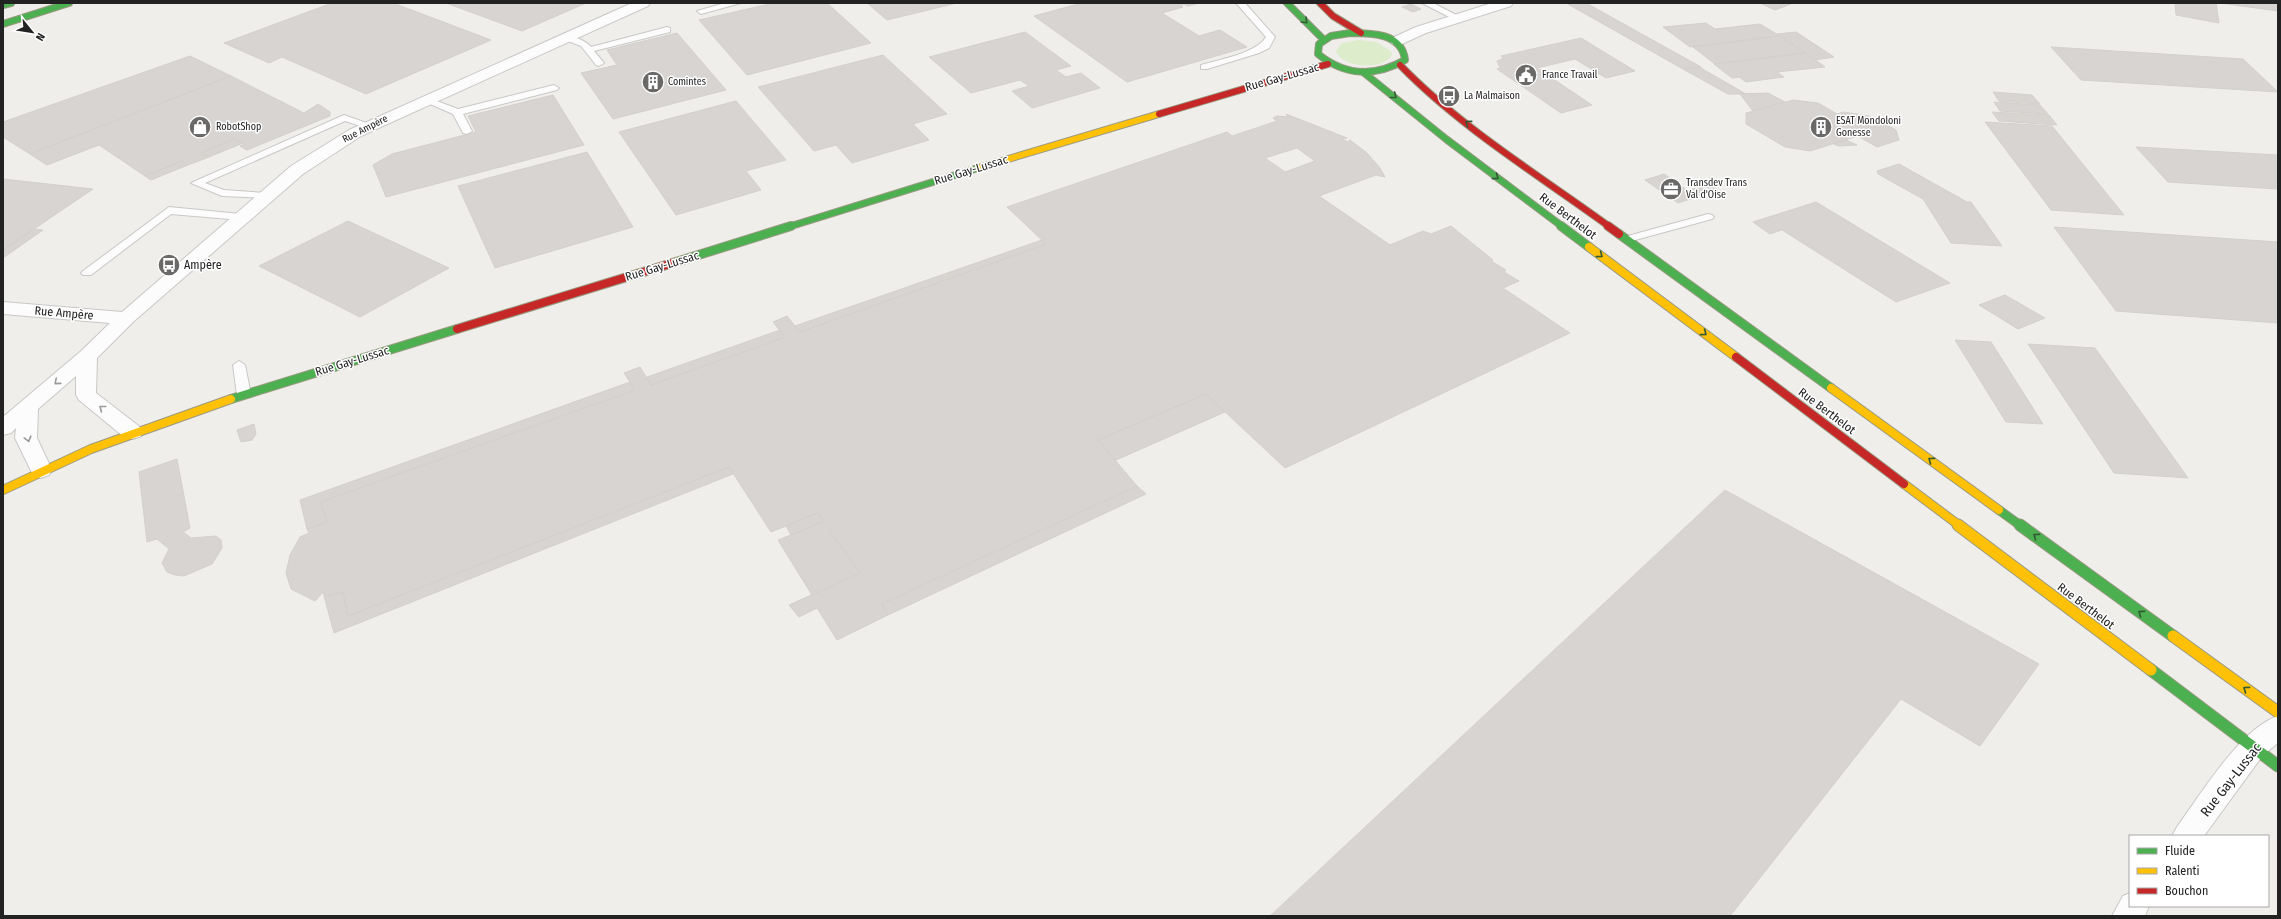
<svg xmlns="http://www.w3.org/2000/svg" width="2281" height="919" font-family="'Fira Sans Condensed',sans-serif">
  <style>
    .grass { fill: #ddeccb }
    .building { fill: #d7d4d2; stroke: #d3d0cc; fill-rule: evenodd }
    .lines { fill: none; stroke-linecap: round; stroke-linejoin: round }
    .lane-casing { stroke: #c9c8c7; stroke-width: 2 }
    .street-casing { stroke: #c9c8c7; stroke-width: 2 }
    .fast-far2-casing { stroke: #999a82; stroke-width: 8 }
    .fast-far1-casing { stroke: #999a82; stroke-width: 10 }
    .fast-casing { stroke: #999a82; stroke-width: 13 }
    .slow-far2-casing { stroke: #999a82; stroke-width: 8 }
    .slow-far1-casing { stroke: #999a82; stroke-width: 10 }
    .slow-casing { stroke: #999a82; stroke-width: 13 }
    .jam-far1-casing { stroke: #999a82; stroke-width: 8 }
    .jam-casing { stroke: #999a82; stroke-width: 10 }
    .lane { fill: #fdfcfc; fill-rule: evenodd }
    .street { fill: #fdfcfc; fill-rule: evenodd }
    .fast-far2 { stroke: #4caf50; stroke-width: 6 }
    .fast-far1 { stroke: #4caf50; stroke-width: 8 }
    .fast { stroke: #4caf50; stroke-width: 11 }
    .slow-far2 { stroke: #ffc107; stroke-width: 6 }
    .slow-far1 { stroke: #ffc107; stroke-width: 8 }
    .slow { stroke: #ffc107; stroke-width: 11 }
    .jam-far1 { stroke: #c62828; stroke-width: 6 }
    .jam { stroke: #c62828; stroke-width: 8 }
    .oneway { stroke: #335a34 }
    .oneway2 { stroke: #9a9a9a }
    .labels { text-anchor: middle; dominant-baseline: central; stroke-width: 3; stroke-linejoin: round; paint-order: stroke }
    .far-poi-label { font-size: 10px; fill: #222; stroke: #fff; text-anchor: start }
    .far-street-label { font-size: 10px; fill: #222; stroke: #fff }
    .street-label { font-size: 12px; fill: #222; stroke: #fff }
    .poi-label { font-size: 12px; fill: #222; stroke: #fff; text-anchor: start }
    .near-street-label { font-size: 14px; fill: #222; stroke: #fff }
  </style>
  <rect width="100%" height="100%" fill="#f0eeeb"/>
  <path class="grass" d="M1358 40 1376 42 1391 51 1392 55C1383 71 1342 68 1336 51L1342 43Z"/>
  <g class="building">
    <path d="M332 3H393L491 40 366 94 282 57 269 63 224 43Z"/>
    <path d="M446 3H586L522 31Z"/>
    <path d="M774 3H827L871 43 747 75 699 20Z"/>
    <path d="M867 3H957L887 20Z"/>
    <path d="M1082 3H1199L1188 6 1184 4 1180 6 1183 7 1162 13 1199 36 1220 30 1247 47 1127 82 1034 16Z"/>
    <path d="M1566 3H1586L1701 67 1683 69Z"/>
    <path d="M1760 3H1788L1791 4 1775 10Z"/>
    <path d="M2175 3H2216L2219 23 2176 15Z"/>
    <path d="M2220 3H2278V11Z"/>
    <path d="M1411 4 1421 9 1413 12 1402 7Z"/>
    <path d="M1706 23 1715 29 1760 24 1780 36 1690 47 1663 27Z"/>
    <path d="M1025 32 1071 66 1056 70 1066 77 1081 73 1100 88 1032 108 1012 91 1029 86 1020 80 971 93 929 57Z"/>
    <path d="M1796 32 1834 57 1815 60 1777 34Z"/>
    <path d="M677 33 726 90 613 119 581 73 617 65 607 50Z"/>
    <path d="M1780 36 1805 53 1715 64 1693 47Z"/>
    <path d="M1581 38 1635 71 1606 78 1575 59 1537 68 1592 105 1561 113 1497 69 1500 68 1497 61 1504 58 1501 56Z"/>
    <path d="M2051 47 2243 59 2278 92 2081 80Z"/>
    <path d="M1806 53 1825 67 1777 72 1784 77 1746 82 1739 77 1732 78 1714 64Z"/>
    <path d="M883 55 947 114 913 124 929 140 852 163 836 145 814 151 758 87Z"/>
    <path d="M190 56 231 76 30 154 3 137V122Z"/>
    <path d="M1699 67 1746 94H1728L1683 69Z"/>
    <path d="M231 76 304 113 318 104 330 112V116L247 150 240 146 245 144 234 139 201 153 209 157 188 165 182 161 145 176 99 145 47 165 30 154Z"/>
    <path d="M1993 92 2032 95 2040 104 1999 101Z"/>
    <path d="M1768 93 1785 102 1753 111 1740 94Z"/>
    <path d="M553 95 584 145 386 197 373 165 392 154 476 132 468 116Z"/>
    <path d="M1793 100 1818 103 1837 114 1844 112 1869 116 1896 130 1899 140 1877 147 1858 136 1810 151 1785 147 1746 124V113Z"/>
    <path d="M736 101 786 160 746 171 761 190 676 215 619 132Z"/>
    <path d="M1994 102 2040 105 2048 114 2000 111Z"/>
    <path d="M1992 112 2049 115 2057 125 1999 121Z"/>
    <path d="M1286 114 1347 138 1342 139 1348 142 1350 140 1367 153 1380 168 1385 177 1376 175 1319 196 1390 245 1423 231 1431 234 1451 226 1493 260 1491 261 1506 270 1504 272 1519 281 1503 288 1570 333 1285 468 1206 394 1098 440 1137 486 882 604 888 615 837 640 817 608 799 617 789 605 860 573 818 513 771 532 729 467 348 616 343 592 327 596 323 592 315 601 291 589 286 573 290 555 300 537 309 533 307 529 327 522 320 502 635 390 624 373 640 367 651 385 785 337 773 322 787 316 800 332 1046 244 1007 207 1227 132 1232 136 1277 121 1273 118 1277 116 1288 117ZM1297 148 1315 161 1285 172 1265 158Z"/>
    <path d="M1985 122 2052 126 2124 215 2051 210Z"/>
    <path d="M234 139 243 143 209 157 201 153Z"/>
    <path d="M1846 140 1857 145 1838 146 1834 144Z"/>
    <path d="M2136 147 2278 155V189L2168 182Z"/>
    <path d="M587 152 633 227 495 268 458 186Z"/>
    <path d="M182 161 188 165 151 180 145 176Z"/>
    <path d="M1899 164 1967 202H1971L2002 246 1951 243 1923 199 1878 174 1877 171Z"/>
    <path d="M1664 174 1697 197 1678 203 1645 180Z"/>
    <path d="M3 179 93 189 3 250Z"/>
    <path d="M1709 185 1718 190 1698 196 1689 190Z"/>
    <path d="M1816 202 1950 283 1896 302 1782 230 1770 234 1753 222Z"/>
    <path d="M348 221 449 268 360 317 259 266Z"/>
    <path d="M2054 227 2278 242V323L2116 311Z"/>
    <path d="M34 229 43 230 3 258V250Z"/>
    <path d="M1042 240 1046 244 800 332 795 326Z"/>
    <path d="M2005 295 2045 318 2018 329 1979 305Z"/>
    <path d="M780 330 785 337 651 385 647 377Z"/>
    <path d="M1955 340 1991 342 2043 424 2006 422Z"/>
    <path d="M2028 344 2095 348 2188 478 2114 473Z"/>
    <path d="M630 382 635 390 320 502 327 522 307 529 300 500Z"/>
    <path d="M1206 394 1225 412 1116 460 1098 440Z"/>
    <path d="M254 424 256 434 252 440 241 442 237 430Z"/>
    <path d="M177 459 190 528 183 532 191 538 216 536 221 540 222 548 212 564 184 576 175 575 167 572 162 563 169 549 157 539 147 542 139 472Z"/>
    <path d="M729 467 733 474 334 633 323 592 327 596 343 592 348 616Z"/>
    <path d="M1137 486 1146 494 888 615 882 604Z"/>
    <path d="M1725 490 2039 664 1980 746 1901 699 1730 916H1270Z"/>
    <path d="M818 513 823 522 791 535 786 526Z"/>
    <path d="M823 522 860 573 812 595 778 540Z"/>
  </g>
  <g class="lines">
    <g class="lane-casing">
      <g id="lane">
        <path d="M725 3H741L701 14 697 11Z"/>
        <path d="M1236 3H1245L1275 37 1269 48 1259 53 1207 69H1201V65C1218 60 1257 53 1266 37Z"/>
        <path d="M1422 3H1433L1462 18 1455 20Z"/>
        <path d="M667 27 670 28V32L594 51 604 63 599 66 596 65 581 46 560 38C566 32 586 40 591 47Z"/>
        <path d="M554 85 559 88 557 90 463 114 472 131 467 134 463 133 453 114 421 100 426 97 458 109Z"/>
        <path d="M344 115 375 126 370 129 345 121 205 183 224 190 266 193 271 196 270 198 222 196 191 183Z"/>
        <path d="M169 207 241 214 247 217 241 220 171 214 91 275H83L81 273 83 271Z"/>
        <path d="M1708 214 1712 215 1714 217 1712 219 1628 242 1622 239 1624 237Z"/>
        <path d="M239 361 245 365 251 395 244 399 237 395 233 365Z"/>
      </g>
    </g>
    <g class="street-casing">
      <g id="street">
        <path d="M632 3H650L648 6 361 136 303 174 133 322 97 358 96 393 140 427 143 432 140 437 132 439 124 437 79 400 76 395V376L38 409 37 438 52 470 49 475 41 478 33 475 15 438 16 428 11 433 3 435V417L80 352 110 323 3 314V302L122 312 291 166 349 130Z"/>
        <path d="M1492 3H1513L1511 6 1426 33 1402 44H1392L1390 41 1392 38 1416 27Z"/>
        <path d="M2278 716V743L2263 755 2204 836H2172L2177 827C2201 794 2240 729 2278 716Z"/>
        <path d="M2130 893V906H2149L2145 916H2112L2123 896Z"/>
      </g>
    </g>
    <g class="fast-far2-casing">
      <g id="fast-far2">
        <path d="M1287 3 1324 40"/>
        <path d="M3 5 11 3"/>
        <path d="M3 24 69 3"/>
        <path d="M1350 33C1372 33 1402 33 1405 60 1375 77 1345 76 1318 54L1319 44 1331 36Z"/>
        <path d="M1363 72 1446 139 1563 227"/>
        <path d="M788 227 978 168"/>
      </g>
    </g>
    <g class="fast-far1-casing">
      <g id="fast-far1">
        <path d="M1561 226 1589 247"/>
        <path d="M1619 234 1831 388"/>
        <path d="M676 262 791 226"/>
        <path d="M231 399 457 329"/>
        <path d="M1999 510 2021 526"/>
      </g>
    </g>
    <g class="fast-casing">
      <g id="fast">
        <path d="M2020 525 2173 636"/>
        <path d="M2151 670 2278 766"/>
      </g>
    </g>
    <g class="slow-far2-casing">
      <path id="slow-far2" d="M978 168 1159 114"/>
    </g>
    <g class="slow-far1-casing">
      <g id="slow-far1">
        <path d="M1589 247 1736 357"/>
        <path d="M1831 388 1999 510"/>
        <path d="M1904 484 1960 526"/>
        <path d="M3 490 91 449 231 399"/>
      </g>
    </g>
    <g class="slow-casing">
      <g id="slow">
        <path d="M1958 525 2151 670"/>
        <path d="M2173 636 2278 712"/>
      </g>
    </g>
    <g class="jam-far1-casing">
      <g id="jam-far1">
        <path d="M1320 3 1333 16 1361 33"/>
        <path d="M1400 65C1460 127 1540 176 1610 227"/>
        <path d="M1159 114 1328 64"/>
      </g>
    </g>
    <g class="jam-casing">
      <g id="jam">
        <path d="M1608 226 1619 234"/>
        <path d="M457 329 676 262"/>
        <path d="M1736 357 1904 484"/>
      </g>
    </g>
    <use href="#lane" class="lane"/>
    <use href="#street" class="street"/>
    <use href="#fast-far2" class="fast-far2"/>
    <use href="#fast-far1" class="fast-far1"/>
    <use href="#fast" class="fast"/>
    <use href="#slow-far2" class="slow-far2"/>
    <use href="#slow-far1" class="slow-far1"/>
    <use href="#slow" class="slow"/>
    <use href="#jam-far1" class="jam-far1"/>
    <use href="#jam" class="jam"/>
  </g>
  <defs><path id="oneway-chevron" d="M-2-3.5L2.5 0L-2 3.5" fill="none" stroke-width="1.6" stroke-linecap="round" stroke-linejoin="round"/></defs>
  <g class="oneway">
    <use href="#oneway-chevron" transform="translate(1305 21) rotate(45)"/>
    <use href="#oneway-chevron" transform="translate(1394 96) rotate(39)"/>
    <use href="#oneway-chevron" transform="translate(1468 123) rotate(-143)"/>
    <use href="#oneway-chevron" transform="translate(1496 177) rotate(37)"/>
    <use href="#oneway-chevron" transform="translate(1600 255) rotate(37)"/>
    <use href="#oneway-chevron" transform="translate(1704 333) rotate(37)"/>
    <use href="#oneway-chevron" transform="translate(1931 460) rotate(-144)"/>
    <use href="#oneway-chevron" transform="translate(2036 536) rotate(-144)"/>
    <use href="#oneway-chevron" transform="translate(2141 613) rotate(-144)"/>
    <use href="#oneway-chevron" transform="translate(2246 689) rotate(-144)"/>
  </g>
  <g class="oneway2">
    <use href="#oneway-chevron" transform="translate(57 382) rotate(139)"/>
    <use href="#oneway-chevron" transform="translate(102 408) rotate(-142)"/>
    <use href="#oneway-chevron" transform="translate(28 439) rotate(75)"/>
  </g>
  <defs>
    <g id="civic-disc" transform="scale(1.15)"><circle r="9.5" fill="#6a6968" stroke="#fff"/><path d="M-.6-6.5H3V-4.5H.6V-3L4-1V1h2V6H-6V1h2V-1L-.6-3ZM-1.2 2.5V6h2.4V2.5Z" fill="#fff"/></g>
    <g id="building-disc" transform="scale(1.15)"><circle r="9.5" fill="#6a6968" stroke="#fff"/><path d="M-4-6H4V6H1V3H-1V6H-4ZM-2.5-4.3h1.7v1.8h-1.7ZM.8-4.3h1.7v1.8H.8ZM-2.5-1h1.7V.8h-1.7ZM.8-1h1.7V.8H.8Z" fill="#fff"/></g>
    <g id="bus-disc" transform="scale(1.15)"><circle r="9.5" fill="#6a6968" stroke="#fff"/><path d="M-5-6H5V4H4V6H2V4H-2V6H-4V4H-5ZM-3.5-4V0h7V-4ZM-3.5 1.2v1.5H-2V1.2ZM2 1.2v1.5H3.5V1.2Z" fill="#fff"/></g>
    <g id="shop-disc" transform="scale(1.15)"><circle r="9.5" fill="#6a6968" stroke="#fff"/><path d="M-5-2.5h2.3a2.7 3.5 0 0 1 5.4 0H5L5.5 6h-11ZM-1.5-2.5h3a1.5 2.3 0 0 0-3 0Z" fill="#fff"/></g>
    <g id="office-disc" transform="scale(1.15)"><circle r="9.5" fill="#6a6968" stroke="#fff"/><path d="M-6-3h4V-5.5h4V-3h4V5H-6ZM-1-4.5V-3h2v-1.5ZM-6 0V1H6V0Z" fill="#fff"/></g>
  </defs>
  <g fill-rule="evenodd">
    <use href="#civic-disc" x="1526" y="75"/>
    <use href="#building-disc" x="653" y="82"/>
    <use href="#bus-disc" x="1449" y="96"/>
    <use href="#shop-disc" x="200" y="127"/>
    <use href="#building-disc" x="1821" y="127"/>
    <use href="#office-disc" x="1671" y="189"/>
    <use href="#bus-disc" x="169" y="265"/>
  </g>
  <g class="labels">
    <g class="far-poi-label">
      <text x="1542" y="75">France Travail</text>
      <text x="668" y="82">Comintes</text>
      <text x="1464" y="96">La Malmaison</text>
      <text x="1836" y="121">ESAT Mondoloni<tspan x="1836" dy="12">Gonesse</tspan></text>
      <text x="216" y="127">RobotShop</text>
      <text x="1686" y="183">Transdev Trans<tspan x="1686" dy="12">Val d'Oise</tspan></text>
    </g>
    <g class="far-street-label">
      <text transform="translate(365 129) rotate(-27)">Rue Ampère</text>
    </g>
    <g class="street-label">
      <text transform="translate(1282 77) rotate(-16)">Rue Gay-Lussac</text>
      <text transform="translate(971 170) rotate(-17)">Rue Gay-Lussac</text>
      <text transform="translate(1568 216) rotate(37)">Rue Berthelot</text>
      <text transform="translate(662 266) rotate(-17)">Rue Gay-Lussac</text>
      <text transform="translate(64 313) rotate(5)">Rue Ampère</text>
      <text transform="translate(352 361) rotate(-17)">Rue Gay-Lussac</text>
      <text transform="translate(1827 411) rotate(37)">Rue Berthelot</text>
      <text transform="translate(2086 606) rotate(37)">Rue Berthelot</text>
    </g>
    <g class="poi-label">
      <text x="184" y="265">Ampère</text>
    </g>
    <g class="near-street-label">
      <text transform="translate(2231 780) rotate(-52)">Rue Gay-Lussac</text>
    </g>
  </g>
  <rect width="2281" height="919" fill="none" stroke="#222222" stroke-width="8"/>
  <rect x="2129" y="835" width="140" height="72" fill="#ffffff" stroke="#a7a7a7"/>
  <rect x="2137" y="848" width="20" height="6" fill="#4caf50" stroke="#a7a7a7"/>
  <text x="2165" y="855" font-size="12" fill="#222222">Fluide</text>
  <rect x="2137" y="868" width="20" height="6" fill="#ffc107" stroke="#a7a7a7"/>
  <text x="2165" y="875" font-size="12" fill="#222222">Ralenti</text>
  <rect x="2137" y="888" width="20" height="6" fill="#c62828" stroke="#a7a7a7"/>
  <text x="2165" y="895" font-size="12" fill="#222222">Bouchon</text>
  <g transform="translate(32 32) rotate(120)" stroke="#ffffff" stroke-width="3" paint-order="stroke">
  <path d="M0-3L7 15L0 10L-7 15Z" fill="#222222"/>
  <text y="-6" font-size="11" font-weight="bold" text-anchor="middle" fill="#222222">N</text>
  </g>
</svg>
